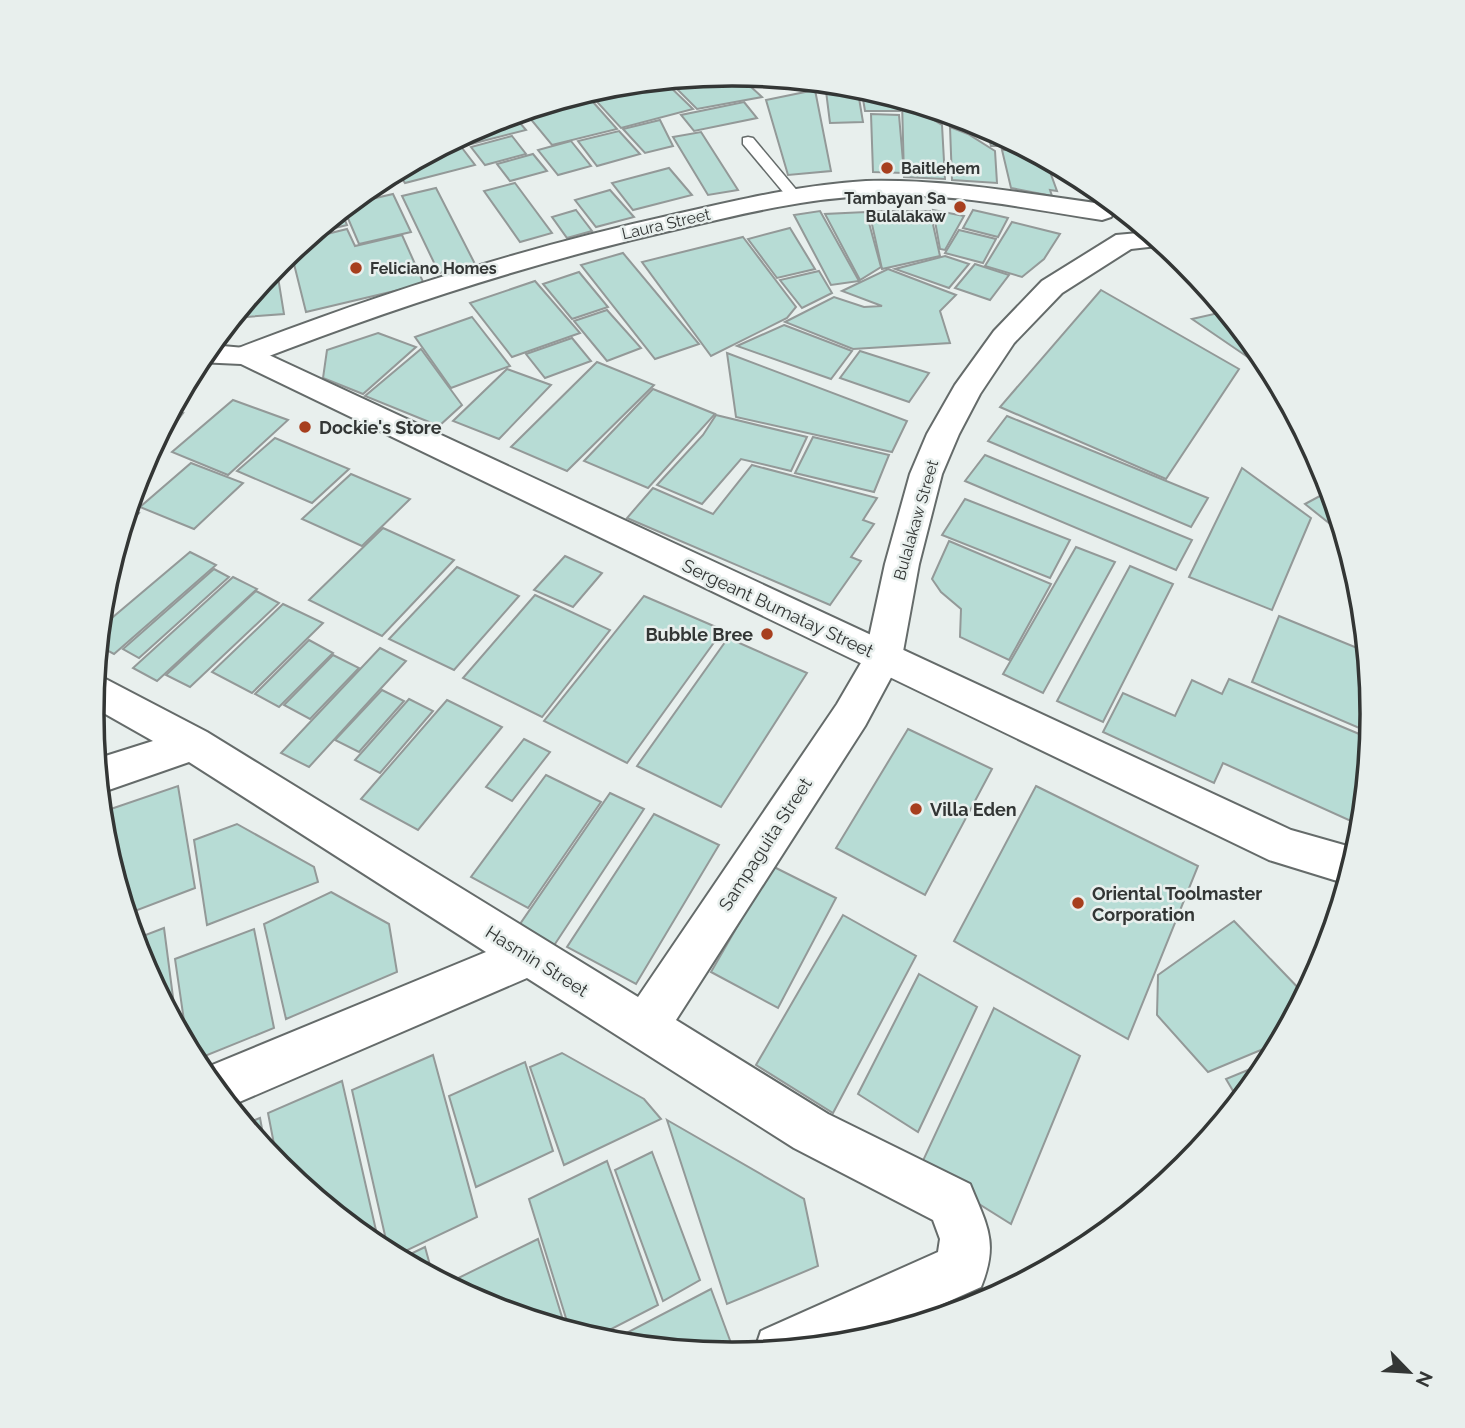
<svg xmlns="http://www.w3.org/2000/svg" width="1465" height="1428" font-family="Raleway,sans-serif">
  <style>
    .building { fill: #b7dcd5; stroke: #939998; stroke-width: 2 }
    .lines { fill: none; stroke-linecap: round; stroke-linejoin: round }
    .service-casing { stroke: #656b6a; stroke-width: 3 }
    .minor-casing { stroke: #656b6a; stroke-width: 4 }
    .tertiary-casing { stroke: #656b6a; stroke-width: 4 }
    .service { fill: #fff; fill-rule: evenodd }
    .minor { fill: #fff; fill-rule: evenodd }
    .tertiary { fill: #fff; fill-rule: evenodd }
    .poi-dot { fill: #a73f1e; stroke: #e8efed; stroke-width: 2.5 }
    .labels { text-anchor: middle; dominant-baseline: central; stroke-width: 5; stroke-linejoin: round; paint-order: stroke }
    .far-poi-label { font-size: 16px; font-weight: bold; fill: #333635; stroke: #e8efed; text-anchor: start }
    .far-street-label { font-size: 16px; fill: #333635; stroke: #e8efed }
    .poi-label { font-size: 18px; font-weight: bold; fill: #333635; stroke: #e8efed; text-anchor: start }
    .street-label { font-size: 18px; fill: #333635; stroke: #e8efed }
    .rim { fill: none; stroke: #333635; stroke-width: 3.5 }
  </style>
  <rect width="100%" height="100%" fill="#e8efed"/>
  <g class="building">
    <path d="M737 74 762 97 697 109 668 80Z"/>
    <path d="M663 80 693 109 621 128 588 92 608 86Z"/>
    <path d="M857 86 863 122 830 123 826 91Z"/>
    <path d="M861 87 897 98 900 111H865Z"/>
    <path d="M815 90 831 171 788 175 766 100Z"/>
    <path d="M585 93 617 129 552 145 524 111Z"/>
    <path d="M902 101 942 125 945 179 904 177Z"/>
    <path d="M744 102 757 118 694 131 681 115Z"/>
    <path d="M911 102 947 113 935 117Z"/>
    <path d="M871 114 899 115 904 173 873 172Z"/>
    <path d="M514 116 526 130 467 145 461 137 487 123Z"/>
    <path d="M956 116 979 123 980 129H959Z"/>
    <path d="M660 120 673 146 645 153 623 129Z"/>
    <path d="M950 127 968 134 995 151 997 183 952 180Z"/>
    <path d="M619 131 640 154 597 166 578 141Z"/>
    <path d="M987 131 995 132 1022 146H991Z"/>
    <path d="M701 132 738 190 708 195 673 137Z"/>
    <path d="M512 136 526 154 485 165 471 147Z"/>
    <path d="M456 140 475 165 405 183 397 171Z"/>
    <path d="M571 141 591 166 558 175 538 150Z"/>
    <path d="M1028 149 1045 158 1057 191 1050 190 1052 196 1011 188 1002 150Z"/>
    <path d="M533 154 547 171 510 181 497 164Z"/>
    <path d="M669 168 692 195 633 210 612 183Z"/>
    <path d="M391 174 397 183 364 192 377 181Z"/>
    <path d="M515 183 552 233 520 242 484 191Z"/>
    <path d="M436 188 475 264 439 273 402 196Z"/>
    <path d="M610 190 634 217 596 227 575 200Z"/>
    <path d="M393 194 411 232 359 244 344 209 350 204Z"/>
    <path d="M576 210 592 231 567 238 552 217Z"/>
    <path d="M933 210 964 216 945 250 940 249Z"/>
    <path d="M973 210 1008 218 998 237 963 228Z"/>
    <path d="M341 211 347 225 314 233Z"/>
    <path d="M820 211 859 281 831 285 794 215Z"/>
    <path d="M869 211H930L940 256 882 269Z"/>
    <path d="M866 212 881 267 860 280 825 214Z"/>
    <path d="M1012 222 1060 234 1044 259 1022 277 985 266Z"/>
    <path d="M790 228 815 269 777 278 748 239Z"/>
    <path d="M347 229 355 246 402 235 424 284 306 312 291 252 307 239Z"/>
    <path d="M959 230 996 239 983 263 945 253Z"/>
    <path d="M743 237 796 307 787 318 711 356 642 262Z"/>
    <path d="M623 253 699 344 655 359 581 265Z"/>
    <path d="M945 256 969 264 949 288 895 269Z"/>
    <path d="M975 264 1009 275 990 300 955 288Z"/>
    <path d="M276 265 284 314 233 318Z"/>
    <path d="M888 269 956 295 940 311 950 343 853 349 785 322 834 297 864 307 882 306 842 291Z"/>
    <path d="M819 271 832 293 802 308 780 280Z"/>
    <path d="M579 272 608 307 572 319 543 284Z"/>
    <path d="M535 281 580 333 512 357 470 303Z"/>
    <path d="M1101 290 1239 369 1166 479 1000 407Z"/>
    <path d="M607 310 641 348 607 361 574 321Z"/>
    <path d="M1227 311 1265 358 1274 375 1192 319Z"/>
    <path d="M472 317 510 366 451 388 415 337Z"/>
    <path d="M784 325 852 351 831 379 737 346Z"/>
    <path d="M378 333 416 347 363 394 323 378 327 350Z"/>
    <path d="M572 338 591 361 545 378 526 354Z"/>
    <path d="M421 349 462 405 439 426 365 396Z"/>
    <path d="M860 351 929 373 909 402 840 378Z"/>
    <path d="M727 353 907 421 892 452 736 417Z"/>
    <path d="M597 362 654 385 567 471 511 447Z"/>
    <path d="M507 369 551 385 499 439 453 421Z"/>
    <path d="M653 389 715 414 648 488 584 461Z"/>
    <path d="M233 400 288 420 228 475 172 452Z"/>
    <path d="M171 412 183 413 158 446H153Z"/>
    <path d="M716 415 807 437 791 471 741 459 702 504 657 485 703 435Z"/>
    <path d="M1007 416 1208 498 1191 527 988 441Z"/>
    <path d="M813 437 889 455 874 492 795 473Z"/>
    <path d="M275 438 349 469 312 503 237 471Z"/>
    <path d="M985 455 1192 540 1176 570 965 481Z"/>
    <path d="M191 463 243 483 194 529 140 507Z"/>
    <path d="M752 465 877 498 863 520 874 524 851 557 861 561 830 605 627 518 653 488 713 514Z"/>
    <path d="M1242 468 1311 518 1272 610 1189 577Z"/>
    <path d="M351 474 410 499 362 546 302 519Z"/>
    <path d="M1331 490 1344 535 1305 504Z"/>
    <path d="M965 499 1070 540 1050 578 942 535Z"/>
    <path d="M129 509 139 513 121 533Z"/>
    <path d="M383 528 454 560 382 636 309 600Z"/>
    <path d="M949 541 1051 584 1009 660 960 637 961 609 941 592 932 579Z"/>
    <path d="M1076 547 1115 562 1043 693 1003 674Z"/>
    <path d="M190 552 216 565 114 654 99 646 100 628Z"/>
    <path d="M565 556 602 573 573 607 534 590Z"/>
    <path d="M1130 566 1173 584 1103 722 1057 701Z"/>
    <path d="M457 567 519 596 454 670 389 639Z"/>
    <path d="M214 569 229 577 139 658 123 649Z"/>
    <path d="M233 577 257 589 157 681 133 668Z"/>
    <path d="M256 591 279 603 190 687 166 675Z"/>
    <path d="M535 595 610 630 542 717 463 678Z"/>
    <path d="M644 596 723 630 627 763 544 721Z"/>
    <path d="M283 604 323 623 252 693 212 672Z"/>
    <path d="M1279 616 1367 652 1373 714 1371 733 1252 682Z"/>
    <path d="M728 638 807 673 721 807 637 766Z"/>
    <path d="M309 640 333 653 279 707 255 694Z"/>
    <path d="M380 648 406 661 309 767 281 753Z"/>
    <path d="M333 655 359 668 310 719 284 705Z"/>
    <path d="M1229 679 1371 739 1362 826 1223 763 1214 783 1103 732 1123 693 1175 716 1192 680 1222 694Z"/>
    <path d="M382 690 404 701 359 752 335 740Z"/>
    <path d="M409 699 433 711 380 773 355 760Z"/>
    <path d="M447 700 502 727 418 830 361 799Z"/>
    <path d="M908 729 992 769 925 895 836 848Z"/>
    <path d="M524 739 550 752 512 801 486 787Z"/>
    <path d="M546 775 601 802 528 908 471 877Z"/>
    <path d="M178 786 195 888 127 914 104 839 102 812Z"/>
    <path d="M1036 786 1198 866 1128 1039 954 941Z"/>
    <path d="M610 793 644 809 553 947 518 927Z"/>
    <path d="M654 814 719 845 636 984 567 947Z"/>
    <path d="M237 824 314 867 318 882 207 925 194 840Z"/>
    <path d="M772 866 836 898 778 1008 711 972Z"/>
    <path d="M331 892 389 924 397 972 286 1019 264 924Z"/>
    <path d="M843 915 916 956 833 1113 756 1065Z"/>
    <path d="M1234 921 1305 995 1280 1042 1208 1072 1157 1015 1158 975Z"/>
    <path d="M164 928 177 1028 141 959 135 939Z"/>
    <path d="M254 929 274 1028 195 1060 188 1048 175 959Z"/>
    <path d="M919 974 977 1007 918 1132 858 1094Z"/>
    <path d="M994 1008 1080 1056 1011 1224 920 1167Z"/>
    <path d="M562 1053 644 1099 661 1119 564 1165 530 1067Z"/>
    <path d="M433 1055 477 1217 395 1256 389 1253 352 1090Z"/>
    <path d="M1270 1061 1265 1070 1239 1101 1226 1079Z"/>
    <path d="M525 1062 553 1151 476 1187 449 1096Z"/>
    <path d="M342 1081 380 1248 278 1165 268 1113Z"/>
    <path d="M260 1118 266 1150 245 1124Z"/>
    <path d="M667 1120 804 1199 818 1266 727 1304Z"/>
    <path d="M652 1152 700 1280 663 1301 615 1170Z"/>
    <path d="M607 1161 658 1305 594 1338 570 1331 529 1199Z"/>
    <path d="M538 1239 566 1330 487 1306 446 1284Z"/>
    <path d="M425 1247 433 1276 400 1259Z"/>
    <path d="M711 1289 731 1343 714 1353 609 1342Z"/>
  </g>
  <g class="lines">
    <g class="service-casing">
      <path id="service" d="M748 137 753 138 799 193 801 196 799 199H789L743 144V138Z"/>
    </g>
    <g class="minor-casing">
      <g id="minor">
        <path d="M866 181C946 179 1023 193 1102 204L1111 207 1115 212 1111 217 1102 220C1024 208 944 191 865 196 803 199 742 214 682 228 536 261 395 307 256 361L246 364 236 361 231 355 236 349C378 294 523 248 672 215 737 200 800 185 866 181Z"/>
        <path d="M1150 232 1166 245 1131 249 1062 293 1014 343 980 394 959 434 942 474 919 564 902 657 865 726 676 1020 828 1114 970 1184C987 1226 999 1242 981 1287L857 1342 754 1352 761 1331 938 1252 940 1239 933 1220 794 1148 527 978 230 1106 200 1070 486 952 189 762 100 793 96 759 153 741 93 707 96 674 207 732 638 997 837 704 865 656 885 564 910 474 927 434 955 385 994 331 1042 281 1116 235Z"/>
      </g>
    </g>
    <g class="tertiary-casing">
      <path id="tertiary" d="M211 345 256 349 1291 830 1358 849 1347 884 1269 860 241 364 198 362Z"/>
    </g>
    <use href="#service" class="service"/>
    <use href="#minor" class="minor"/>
    <use href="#tertiary" class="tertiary"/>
  </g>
  <g class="poi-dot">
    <circle cx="887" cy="168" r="7"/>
    <circle cx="960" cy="207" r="7"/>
    <circle cx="356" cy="268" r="7"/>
    <circle cx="305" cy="427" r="7"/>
    <circle cx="767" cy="634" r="7"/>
    <circle cx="916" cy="809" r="7"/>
    <circle cx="1078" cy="903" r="7"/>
  </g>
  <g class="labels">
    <g class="far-poi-label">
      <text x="901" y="168">Baitlehem</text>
      <text x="946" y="198" text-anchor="end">Tambayan Sa<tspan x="946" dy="18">Bulalakaw</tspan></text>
      <text x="370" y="268">Feliciano Homes</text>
    </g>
    <g class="far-street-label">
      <text transform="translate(666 224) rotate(-13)">Laura Street</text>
      <text transform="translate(916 520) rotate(-74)">Bulalakaw Street</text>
    </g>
    <g class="poi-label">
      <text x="319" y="427">Dockie's Store</text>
      <text x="753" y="634" text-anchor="end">Bubble Bree</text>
      <text x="930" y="809">Villa Eden</text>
      <text x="1092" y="893">Oriental Toolmaster<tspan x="1092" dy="21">Corporation</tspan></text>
    </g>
    <g class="street-label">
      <text transform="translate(778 608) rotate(25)">Sergeant Bumatay Street</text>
      <text transform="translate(765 844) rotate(-57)">Sampaguita Street</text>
      <text transform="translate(537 961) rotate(32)">Hasmin Street</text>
    </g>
  </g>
  <path d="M0 0H1465V1428H0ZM104 714a628 628 0 1 1 1256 0a628 628 0 1 1-1256 0Z" fill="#e8efed" fill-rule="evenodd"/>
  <path class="rim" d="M104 714a628 628 0 1 1 1256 0a628 628 0 1 1-1256 0Z"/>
  <g transform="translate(1409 1372) rotate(115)" stroke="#e8efed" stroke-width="5" paint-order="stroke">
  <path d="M0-5L12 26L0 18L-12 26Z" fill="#333635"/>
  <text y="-10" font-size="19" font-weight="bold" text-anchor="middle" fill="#333635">N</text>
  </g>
</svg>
